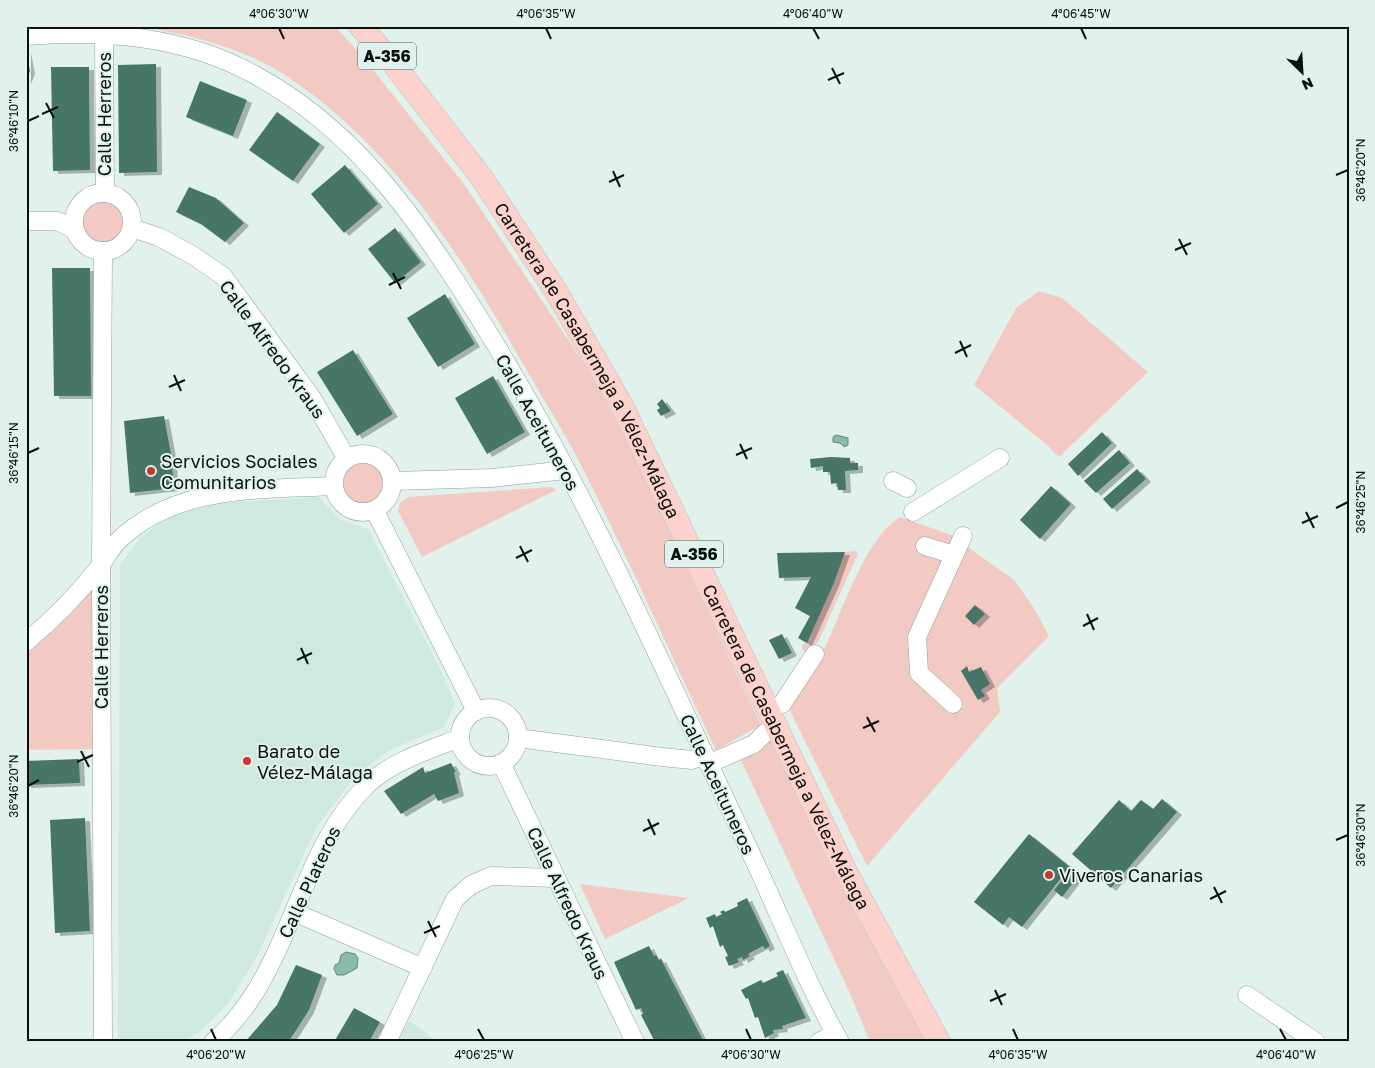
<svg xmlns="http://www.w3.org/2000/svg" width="1375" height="1068" font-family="'Golos Text',sans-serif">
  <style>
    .built { fill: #cfe9df }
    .green { fill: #f3c9c3 }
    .water { fill: #89bbaa; stroke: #63887b }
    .building { fill: #467667; filter: url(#shadow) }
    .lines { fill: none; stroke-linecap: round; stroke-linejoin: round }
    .minor-casing { stroke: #90a09a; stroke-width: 19 }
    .major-casing { stroke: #cecfcf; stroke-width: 24 }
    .minor { stroke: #fff; stroke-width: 18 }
    .major { stroke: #fed2cc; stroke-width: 22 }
    .ticks { fill: none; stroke: #0a100e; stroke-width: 2 }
    .poi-dot { fill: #c63830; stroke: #e0f2eb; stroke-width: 2 }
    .labels { text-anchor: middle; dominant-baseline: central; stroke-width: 4; stroke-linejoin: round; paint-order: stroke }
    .shield { fill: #e0f2eb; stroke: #4a5450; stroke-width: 1 }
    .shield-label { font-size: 16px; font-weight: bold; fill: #0a100e }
    .street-label { font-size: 18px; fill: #0a100e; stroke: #e0f2eb }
    .poi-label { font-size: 18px; fill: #0a100e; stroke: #e0f2eb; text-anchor: start }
    .neatline { fill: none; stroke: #0a100e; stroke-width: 2 }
    .ticks-label { font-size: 12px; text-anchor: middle; fill: #0a100e }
  </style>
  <defs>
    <filter id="shadow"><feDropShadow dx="5" dy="3" stdDeviation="0" flood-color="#0004"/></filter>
  </defs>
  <rect width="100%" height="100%" fill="#e0f2eb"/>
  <g class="built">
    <path d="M319 497 339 519 368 529 443 675 455 704 444 727 392 749 359 772 317 826 257 956 227 1005 198 1033 184 1042H118L120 565 142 536 171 516 221 503Z"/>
    <path d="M409 1021 439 1042H397Z"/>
  </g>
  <g class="green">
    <path d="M138 26H335L362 56 464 184 591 374 630 448 761 725 716 750C672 657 630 562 583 469 565 433 543 399 523 364 462 257 393 147 288 77 243 47 190 35 138 26Z"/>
    <circle cx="103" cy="221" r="23"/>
    <path d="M1039 291 1062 298 1148 372 1059 457 1046 444 974 385 1016 308Z"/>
    <circle cx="362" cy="484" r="22"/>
    <path d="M552 487 556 490 422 557 398 511 400 503 408 497Z"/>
    <path d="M900 517 951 535 1014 580 1034 608 1049 636 997 688 1000 712 867 866 789 709C799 692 811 674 821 656 841 617 863 540 900 517Z"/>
    <path d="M856 551 858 554 818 642 808 654 803 650 802 645 807 642 845 552Z"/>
    <path d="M95 578 99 749 26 750V649Z"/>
    <path d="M773 740 886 970 927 1042H870L848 989 740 758Z"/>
    <path d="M580 884 689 898 605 939Z"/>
  </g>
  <g class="water">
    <path d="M836 435 848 438V445L844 447 840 443 833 442V437Z"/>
    <path d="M346 952 355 954 358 958 357 968 344 975H337L334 969 335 965 339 963 341 955Z"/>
  </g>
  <g class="building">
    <path d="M26 50 30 71 26 81Z"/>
    <path d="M156 64 157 172 119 173 118 65Z"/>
    <path d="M51 67H89L90 170 53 171Z"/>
    <path d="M200 81 247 100 233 136 186 117Z"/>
    <path d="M277 112 320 144 293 181 249 150Z"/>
    <path d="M345 165 378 204 344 233 311 194Z"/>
    <path d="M189 187 216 198 244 223 225 242 201 224 176 212Z"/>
    <path d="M395 228 421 262 395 283 368 249Z"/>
    <path d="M52 268H90L91 396H54Z"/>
    <path d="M445 294 475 344 438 367 407 318Z"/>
    <path d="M353 350 393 414 357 436 317 372Z"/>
    <path d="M493 376 525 432 487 454 455 398Z"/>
    <path d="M662 399 671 411 661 416 657 410 660 408 657 404Z"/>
    <path d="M164 416 171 454 174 488 130 493 124 421Z"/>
    <path d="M1102 432 1112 443 1078 476 1068 464Z"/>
    <path d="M1119 450 1130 463 1096 493 1084 481Z"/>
    <path d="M831 457 850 458V463H858V470L845 471 846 490H838L837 483 831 484 830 472H823V466L811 468 810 459Z"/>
    <path d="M1137 469 1146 479 1112 509 1103 499Z"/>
    <path d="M1051 486 1071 504 1040 539 1020 520Z"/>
    <path d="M845 552 834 583 807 643 798 638 810 616 795 608 811 577 779 578 777 553Z"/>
    <path d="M975 605 985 614 974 625 965 616Z"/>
    <path d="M782 634 792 653 779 659 769 640Z"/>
    <path d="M967 666 969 672 981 667 990 684 981 690 985 696 978 700 961 671Z"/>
    <path d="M79 759 80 783 26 785V761Z"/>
    <path d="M451 763 456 772H454L459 793 438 801 434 794 401 814 384 791 423 767 425 773Z"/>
    <path d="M1162 799 1177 812 1111 888 1072 854 1119 800 1131 811 1141 800 1153 809Z"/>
    <path d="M85 818 90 931 55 933 50 820Z"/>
    <path d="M1029 834 1070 867 1022 927 1009 917 1003 925 974 902Z"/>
    <path d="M1072 868 1080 874 1062 897 1054 890Z"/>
    <path d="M747 898 770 946 765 949 763 946 748 954 750 956 743 960 742 957 737 959 739 962 729 966 725 957 728 956 723 945 720 947 713 926 710 928 706 918 715 914 716 917 722 914 720 912 724 910 725 912 738 906 737 903Z"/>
    <path d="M649 946 654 956 656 955 659 960 661 959 704 1042H655L641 1015 643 1013 641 1008 636 1010 614 962Z"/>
    <path d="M296 965 322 975 309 1010 295 1032 288 1042H245L277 1005Z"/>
    <path d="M783 970 806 1018 782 1026 783 1029 773 1030 774 1033 765 1038 758 1017 755 1018 748 998 746 999 741 990 761 980 763 983 778 976 776 973Z"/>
    <path d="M354 1008 380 1022 369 1042H334Z"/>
  </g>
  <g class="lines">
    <g class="minor-casing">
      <g id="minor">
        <path d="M104 35 105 193"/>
        <path d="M26 36C105 30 185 36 255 75 357 130 418 221 478 316 586 488 667 677 754 860 782 920 807 984 840 1042"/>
        <circle cx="103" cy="222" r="29"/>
        <path d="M26 221H57L74 229"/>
        <path d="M132 228 159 237 194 256 223 276 312 398 347 459"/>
        <path d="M103 251 101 565 103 1042"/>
        <circle cx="363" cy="483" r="29"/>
        <path d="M393 481 492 478 566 470"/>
        <path d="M893 481 907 488"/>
        <path d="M375 511 476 711"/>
        <path d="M913 512 1000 458"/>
        <path d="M925 546 954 555"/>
        <path d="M26 642C54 619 78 594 100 566 106 558 111 548 118 541 175 485 259 490 334 486"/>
        <path d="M782 704 815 654"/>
        <path d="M953 704 919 673 917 637 963 536"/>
        <circle cx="489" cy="737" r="29"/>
        <path d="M518 738 662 757 692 760 704 755"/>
        <path d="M501 763 635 1042"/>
        <path d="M708 764 754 744 765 733"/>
        <path d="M294 912 423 968"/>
        <path d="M1247 995 1316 1042"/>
        <path d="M213 1042C293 974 294 856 368 784 393 761 429 750 460 738"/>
        <path d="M387 1042 455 899 471 885 491 876 556 878"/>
        <path d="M819 1042 835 1033"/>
      </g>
    </g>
    <g class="major-casing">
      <g id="major">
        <path id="s1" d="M360 26 388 57 482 178 557 293 622 406 846 872 939 1042"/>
      </g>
    </g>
    <use href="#minor" class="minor"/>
    <use href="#major" class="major"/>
  </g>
  <path class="ticks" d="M279 28 284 39M546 28 551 39M813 28 819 39M1081 28 1086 39M832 68 840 84M828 80 844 73M46 103 54 118M42 114 58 107M28 121 39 116M613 171 620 187M1336 175 1348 170M609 182 624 175M1179 239 1187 255M1175 250 1191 243M393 273 401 289M389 285 405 277M960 341 967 357M955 353 971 345M174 375 181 391M169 387 185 380M740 444 747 459M28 453 39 448M736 455 752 448M1336 508 1348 502M1306 512 1314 528M1302 523 1318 516M520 546 528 562M516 558 532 550M1087 614 1094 630M1083 626 1098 618M301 648 308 664M297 660 312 653M867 717 875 732M863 728 879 721M81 751 89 767M77 762 93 755M28 786 39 780M648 819 655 835M643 831 659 823M1336 840 1348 835M1214 887 1222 903M1210 899 1226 891M428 921 436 937M424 933 440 926M995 990 1002 1005M990 1001 1006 994M211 1029 216 1040M478 1029 484 1040M746 1029 751 1040M1013 1029 1018 1040M1280 1029 1286 1040"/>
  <g class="poi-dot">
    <circle cx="151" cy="471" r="5"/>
    <circle cx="247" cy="761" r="5"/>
    <circle cx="1049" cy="875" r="5"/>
  </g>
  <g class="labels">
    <g class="shield">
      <rect x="358" y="42.5" width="58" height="27" rx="4"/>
      <rect x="665" y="540.5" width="58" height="27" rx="4"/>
    </g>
    <g class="shield-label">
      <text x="387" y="56">A-356</text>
      <text x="694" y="554">A-356</text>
    </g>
    <g class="street-label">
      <text transform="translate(104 114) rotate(-90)">Calle Herreros</text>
      <text transform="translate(273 349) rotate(54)">Calle Alfredo Kraus</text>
      <text stroke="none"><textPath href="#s1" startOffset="406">Carretera de Casabermeja a Vélez-Málaga</textPath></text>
      <text transform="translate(538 422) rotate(61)">Calle Aceituneros</text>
      <text transform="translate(101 647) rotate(-90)">Calle Herreros</text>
      <text stroke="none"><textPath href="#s1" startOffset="841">Carretera de Casabermeja a Vélez-Málaga</textPath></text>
      <text transform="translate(718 784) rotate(65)">Calle Aceituneros</text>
      <text transform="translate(309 882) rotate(-65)">Calle Plateros</text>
      <text transform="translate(568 903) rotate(65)">Calle Alfredo Kraus</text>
    </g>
    <g class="poi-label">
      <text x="161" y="461">Servicios Sociales<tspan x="161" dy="21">Comunitarios</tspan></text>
      <text x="257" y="751">Barato de<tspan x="257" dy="21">Vélez-Málaga</tspan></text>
      <text x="1059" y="875">Viveros Canarias</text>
    </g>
  </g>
  <rect width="1375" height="1068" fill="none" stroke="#e0f2eb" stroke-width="55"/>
  <g transform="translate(1302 72) rotate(155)" stroke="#e0f2eb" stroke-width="4" paint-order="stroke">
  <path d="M0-4L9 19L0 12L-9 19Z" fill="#0a100e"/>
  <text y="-8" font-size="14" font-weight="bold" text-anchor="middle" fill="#0a100e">N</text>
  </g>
  <rect x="28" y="28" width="1320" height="1012" class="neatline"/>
  <g class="ticks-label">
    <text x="279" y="18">4°06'30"W</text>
    <text x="546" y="18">4°06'35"W</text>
    <text x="813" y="18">4°06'40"W</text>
    <text x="1081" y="18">4°06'45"W</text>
    <text transform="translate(14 121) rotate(-90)" y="4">36°46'10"N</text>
    <text transform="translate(1361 170) rotate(-90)" y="4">36°46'20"N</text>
    <text transform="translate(14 453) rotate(-90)" y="4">36°46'15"N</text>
    <text transform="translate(1361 502) rotate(-90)" y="4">36°46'25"N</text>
    <text transform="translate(14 786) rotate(-90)" y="4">36°46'20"N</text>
    <text transform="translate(1361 835) rotate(-90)" y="4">36°46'30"N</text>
    <text x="216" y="1059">4°06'20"W</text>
    <text x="484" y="1059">4°06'25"W</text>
    <text x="751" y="1059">4°06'30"W</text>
    <text x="1018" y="1059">4°06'35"W</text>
    <text x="1286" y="1059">4°06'40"W</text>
  </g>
</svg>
